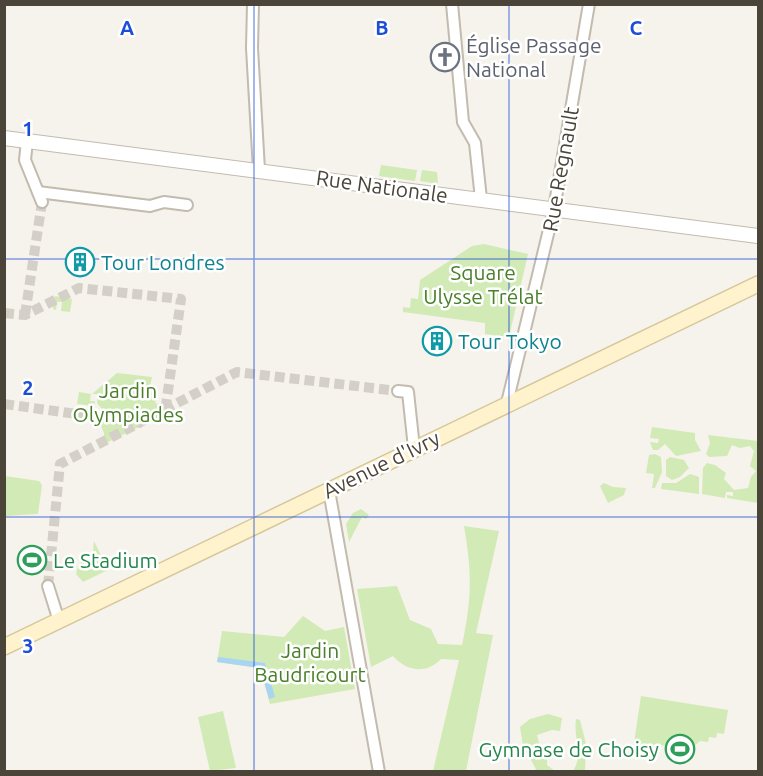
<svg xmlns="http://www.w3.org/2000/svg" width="763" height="776" font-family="Ubuntu,sans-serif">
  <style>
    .green { fill: #d2eab5 }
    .water { fill: #a9d4f2 }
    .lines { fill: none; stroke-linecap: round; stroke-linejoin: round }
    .minor-tunnel { stroke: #d4d0c8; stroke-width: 10; stroke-dasharray: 10 5; stroke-linecap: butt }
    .minor-casing { stroke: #c2bbae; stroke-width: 14 }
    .tertiary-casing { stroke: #c2bbae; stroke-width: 16 }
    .secondary-casing { stroke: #d6c79b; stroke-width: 18 }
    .minor { stroke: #fff; stroke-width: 10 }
    .tertiary { stroke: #fff; stroke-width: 14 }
    .secondary { stroke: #fff3cd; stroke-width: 15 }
    .grid { fill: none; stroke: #1d4ed8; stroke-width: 1.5; stroke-opacity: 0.55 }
    .labels { text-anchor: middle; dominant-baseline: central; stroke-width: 5; stroke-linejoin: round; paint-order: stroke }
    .worship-label { font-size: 21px; fill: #5b616d; stroke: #fff; text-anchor: start }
    .street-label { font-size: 21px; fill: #4b4439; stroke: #fff }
    .culture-label { font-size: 21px; fill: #0d838f; stroke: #fff; text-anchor: start }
    .park-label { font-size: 21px; fill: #4a7f2a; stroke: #fff }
    .leisure-label { font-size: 21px; fill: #27864d; stroke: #fff; text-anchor: start }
    .grid-label { font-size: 20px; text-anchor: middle; font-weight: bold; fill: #1d4ed8; stroke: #fff; stroke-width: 5; stroke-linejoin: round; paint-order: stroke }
  </style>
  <rect width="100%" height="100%" fill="#f6f3ec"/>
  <g class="green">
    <path d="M381 165 417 170 415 181 379 176Z"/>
    <path d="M422 170 437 172 438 184 420 181Z"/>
    <path d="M484 244 528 254 509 337 485 334V323L403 312V307L410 308 411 298 418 299 420 280 472 246Z"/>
    <path d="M55 296 72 299 70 312 61 311 62 302H57L56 310 53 309Z"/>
    <path d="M117 373 152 377 150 386 153 387V394L158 399 155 402 157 404 172 402 171 411 104 444V433L98 419 105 413 97 403 98 394H92Z"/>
    <path d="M79 392 91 394 90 401H95L94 406 77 404Z"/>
    <path d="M652 427 695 433V440L701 451 676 456 665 444 658 450H653L650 442 658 443 659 439 650 438Z"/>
    <path d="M708 435 758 441V503L727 498V495L733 496V492H726L725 498 702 494 703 468 707 463 715 465 726 473 724 479 734 490 748 488 751 477 756 471 750 466 754 451 750 446 740 448 732 445 727 456 709 457 706 454 710 443Z"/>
    <path d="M655 454 661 457 662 472 655 488H652L654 474 646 473 649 455Z"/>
    <path d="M670 457 684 460 689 468 680 477 672 480 666 476V460Z"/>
    <path d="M690 474 699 477V494L661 489 662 483H676Z"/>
    <path d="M5 476 39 481 42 485 38 514 5 516Z"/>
    <path d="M604 483 613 487 626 488 624 495 608 503 600 486Z"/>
    <path d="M361 509 369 515 366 519 362 517 349 542 346 524 353 513Z"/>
    <path d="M464 526 499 531 476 633 493 635 466 771H433L459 660 441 659C426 675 406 671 393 656L371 667 357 589 397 586 410 620 431 629 438 644 462 645C472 598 472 573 464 526Z"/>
    <path d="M94 541 108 570 83 582 76 574 78 565 80 566 81 560 92 561Z"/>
    <path d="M303 616 325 631 344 627 355 689 270 704 260 668 217 662 222 631 284 637Z"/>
    <path d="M641 696 728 710 724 734 717 733 716 738 709 737 708 742 700 741 692 748 634 743Z"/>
    <path d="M223 711 236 768 210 771 198 717Z"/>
    <path d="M548 714 562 718 560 731 552 730 537 735 543 758 547 759V765L555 771H534L536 769 523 746 520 727 530 719Z"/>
    <path d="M576 719 580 720 586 744 584 745 586 747 585 771H573C584 754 573 738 576 719Z"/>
  </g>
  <path class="water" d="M218 657 265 663 275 697 269 699 260 668 217 662Z"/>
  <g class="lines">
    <g class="minor-tunnel">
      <path d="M4 313 25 315 79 288 181 299 165 412"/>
      <path d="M25 315 42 202"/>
      <path d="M4 404 142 423"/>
      <path d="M48 586 60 464 237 372 398 391"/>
    </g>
    <g class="minor-casing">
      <g id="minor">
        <path d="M253 4 252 48 259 170"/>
        <path d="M452 4 463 122 475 143 481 199"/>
        <path d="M27 141 25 160 42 202"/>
        <path d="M38 192 150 206 164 202 187 205"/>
        <path d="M398 391 408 392 414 448"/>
        <path d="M507 403 554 209 589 4"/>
        <path d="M333 488 330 496 379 772"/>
        <path d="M48 586 59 621"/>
      </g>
    </g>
    <g class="tertiary-casing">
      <path id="tertiary" d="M4 138 758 236"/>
    </g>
    <g class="secondary-casing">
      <path id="secondary" d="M4 647 758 284"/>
    </g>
    <use href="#minor" class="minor"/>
    <use href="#tertiary" class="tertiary"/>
    <use href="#secondary" class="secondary"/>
  </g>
  <path class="grid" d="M254 4V772M509 4V772M4 259H758M4 517H758"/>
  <defs>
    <g id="church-ring" transform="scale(1.5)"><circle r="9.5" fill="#fff" stroke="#6b7280" stroke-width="1.5"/><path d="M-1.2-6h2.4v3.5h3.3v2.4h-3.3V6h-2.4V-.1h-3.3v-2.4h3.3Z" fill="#6b7280"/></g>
    <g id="building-ring" transform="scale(1.5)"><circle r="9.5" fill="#fff" stroke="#0f9aa8" stroke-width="1.5"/><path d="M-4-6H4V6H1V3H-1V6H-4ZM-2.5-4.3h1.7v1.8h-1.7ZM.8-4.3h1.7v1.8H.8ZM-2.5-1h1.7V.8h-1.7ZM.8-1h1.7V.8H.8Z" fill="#0f9aa8"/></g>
    <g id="stadium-ring" transform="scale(1.5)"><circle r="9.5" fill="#fff" stroke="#2e9e5b" stroke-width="1.5"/><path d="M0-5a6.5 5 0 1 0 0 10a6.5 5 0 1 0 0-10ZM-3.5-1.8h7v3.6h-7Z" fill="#2e9e5b"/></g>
  </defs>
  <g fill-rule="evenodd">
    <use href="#church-ring" x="445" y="57"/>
    <use href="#building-ring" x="80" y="262"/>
    <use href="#building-ring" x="437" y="341"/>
    <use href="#stadium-ring" x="32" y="560"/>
    <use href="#stadium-ring" x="680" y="749"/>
  </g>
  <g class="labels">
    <g class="worship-label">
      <text x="466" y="45">Église Passage<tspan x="466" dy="24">National</tspan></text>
    </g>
    <g class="street-label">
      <text transform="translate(560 169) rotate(-80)">Rue Regnault</text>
      <text transform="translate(382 186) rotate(8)">Rue Nationale</text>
      <text transform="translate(381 464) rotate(-26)">Avenue d'Ivry</text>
    </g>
    <g class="culture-label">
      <text x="101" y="262">Tour Londres</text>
      <text x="458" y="341">Tour Tokyo</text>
    </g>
    <g class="park-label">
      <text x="483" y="272">Square<tspan x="483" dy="24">Ulysse Trélat</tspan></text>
      <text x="128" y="390">Jardin<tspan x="128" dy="24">Olympiades</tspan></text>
      <text x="310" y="650">Jardin<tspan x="310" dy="24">Baudricourt</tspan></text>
    </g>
    <g class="leisure-label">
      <text x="53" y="560">Le Stadium</text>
      <text x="659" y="749" text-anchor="end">Gymnase de Choisy</text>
    </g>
  </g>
  <g class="grid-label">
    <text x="127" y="35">A</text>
    <text x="382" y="35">B</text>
    <text x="636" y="35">C</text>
    <text x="28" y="136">1</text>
    <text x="28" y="395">2</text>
    <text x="28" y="653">3</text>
  </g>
  <rect width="763" height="776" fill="none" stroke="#4b4439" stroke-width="12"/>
</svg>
